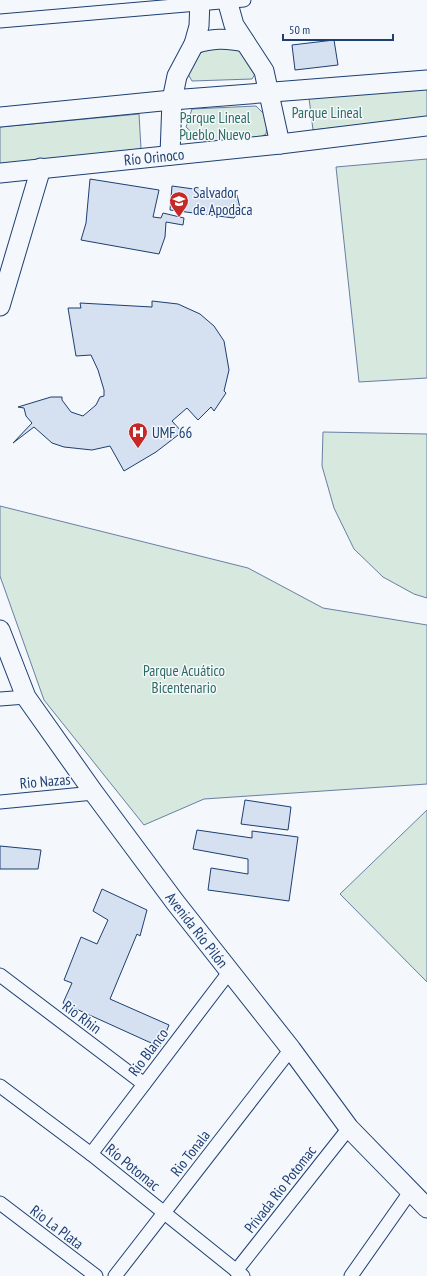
<svg xmlns="http://www.w3.org/2000/svg" width="427" height="1276" font-family="'PT Sans Narrow',sans-serif">
  <style>
    .green { fill: #d7e8df; stroke: #687fa3 }
    .building { fill: #d5e0f0; stroke: #1d3f73 }
    .lines { fill: none; stroke-linecap: round; stroke-linejoin: round }
    .street-casing { stroke: #1d3f73; stroke-width: 15 }
    .secondary-casing { stroke: #1d3f73; stroke-width: 21 }
    .street { stroke: #f4f7fb; stroke-width: 13 }
    .secondary { stroke: #f4f7fb; stroke-width: 19 }
    .labels { text-anchor: middle; dominant-baseline: central; stroke-width: 3; stroke-linejoin: round; paint-order: stroke }
    .park-label { font-size: 15px; fill: #2c6c60; stroke: #f4f7fb }
    .street-label { font-size: 15px; fill: #1d3f73; stroke: #f4f7fb }
    .poi-label { font-size: 15px; fill: #1d3f73; stroke: #f4f7fb; text-anchor: start }
  </style>
  <rect width="100%" height="100%" fill="#f4f7fb"/>
  <g class="green">
    <path d="M231 47 242 52 255 66V74L252 79 192 81 188 74C201 47 202 49 231 47Z"/>
    <path d="M427 88V117L313 130 309 98Z"/>
    <path d="M256 106 268 118 266 134 255 140 203 143 186 127 192 109Z"/>
    <path d="M139 114 141 149 0 164V127Z"/>
    <path d="M427 159V378L359 382 336 167Z"/>
    <path d="M323 432 427 434V598L414 594 383 577 354 549 334 508 322 466Z"/>
    <path d="M0 506 248 568 323 608 427 625V784L204 799 144 825 44 700 0 576Z"/>
    <path d="M427 810V982L340 894Z"/>
  </g>
  <g class="building">
    <path d="M334 40 338 65 295 70 292 45Z"/>
    <path d="M90 179 159 190 153 217 161 218 163 213 184 218 183 225 166 222 165 237 159 254 81 240 86 223Z"/>
    <path d="M172 186 237 195 240 208 234 218 170 210Z"/>
    <path d="M152 301 178 304 200 314 214 326 224 341 229 370 224 391 226 393 214 411 211 407 198 420 187 408 172 421 182 432 156 452 124 471 110 446 92 450 64 447 52 443 34 427 13 443 32 423 26 416 24 408 18 407 51 397H62V400L71 412 83 416 96 405 100 397 104 396V390L98 370 91 355 76 356 68 308H81L80 303 152 307Z"/>
    <path d="M245 800 291 807 288 830 241 824Z"/>
    <path d="M197 830 252 838V831L298 837 289 901 208 890 211 868 248 874V859L193 849Z"/>
    <path d="M0 846 41 850 38 869H0Z"/>
    <path d="M102 889 147 910 140 936 137 934 110 999 169 1025 160 1047 63 1003 72 983 64 980 81 937 97 944 108 920 93 911Z"/>
  </g>
  <g class="lines">
    <g class="street-casing">
      <g id="street">
        <path d="M0 21 244 0"/>
        <path d="M0 699 26 697"/>
        <path d="M0 802 94 793"/>
        <path d="M0 975 144 1084"/>
        <path d="M0 1086 91 1154 243 1276"/>
        <path d="M91 1154 230 971"/>
        <path d="M0 1203 96 1276"/>
        <path d="M236 1271 349 1128"/>
        <path d="M115 1276 291 1049"/>
        <path d="M351 1276 410 1192"/>
      </g>
    </g>
    <g class="secondary-casing">
      <g id="secondary">
        <path d="M227 0 234 25 264 71 280 144"/>
        <path d="M194 44C212 38 226 38 245 42"/>
        <path d="M0 117 172 100 427 80"/>
        <path d="M170 155 172 100 177 76 194 44 199 26 200 0"/>
        <path d="M0 173 280 144 427 126"/>
        <path d="M0 306 41 168"/>
        <path d="M0 630 26 697 94 793 175 902 291 1049 349 1128 427 1208"/>
      </g>
    </g>
    <use href="#street" class="street"/>
    <use href="#secondary" class="secondary"/>
  </g>
  <defs>
    <g id="school-pin" transform="scale(1)"><path d="M0 17L-7.5 6A9.5 9.5 0 1 1 7.5 6Z" fill="#c62828" stroke="#f4f7fb"/><path d="M0-5L7-2L0 1L-7-2ZM-4 1L0 2.5L4 1V4Q0 6-4 4Z" fill="#fff"/></g>
    <g id="hospital-pin" transform="scale(1)"><path d="M0 17L-7.5 6A9.5 9.5 0 1 1 7.5 6Z" fill="#c62828" stroke="#f4f7fb"/><path d="M-5-5h3v3.5h4V-5h3V5h-3V1.5h-4V5h-3Z" fill="#fff"/></g>
  </defs>
  <g fill-rule="evenodd">
    <use href="#school-pin" x="179" y="201"/>
    <use href="#hospital-pin" x="138" y="432"/>
  </g>
  <g class="labels">
    <g class="park-label">
      <text x="327" y="112">Parque Lineal</text>
      <text x="215" y="117">Parque Lineal<tspan x="215" dy="17">Pueblo Nuevo</tspan></text>
      <text x="184" y="670">Parque Acuático<tspan x="184" dy="17">Bicentenario</tspan></text>
    </g>
    <g class="street-label">
      <text transform="translate(154 157) rotate(-6)">Río Orinoco</text>
      <text transform="translate(45 781) rotate(-5)">Rio Nazas</text>
      <text transform="translate(197 930) rotate(52)">Avenida Río Pilón</text>
      <text transform="translate(82 1017) rotate(37)">Rio Rhin</text>
      <text transform="translate(148 1052) rotate(-53)">Rio Blanco</text>
      <text transform="translate(190 1153) rotate(-52)">Rio Tonala</text>
      <text transform="translate(133 1167) rotate(39)">Río Potomac</text>
      <text transform="translate(280 1189) rotate(-52)">Privada Rio Potomac</text>
      <text transform="translate(57 1227) rotate(37)">Rio La Plata</text>
    </g>
    <g class="poi-label">
      <text x="193" y="192">Salvador<tspan x="193" dy="17">de Apodaca</tspan></text>
      <text x="152" y="432">UMF 66</text>
    </g>
  </g>
  <path d="M283 34v6h110v-6" fill="none" stroke="#1d3f73" stroke-width="2"/>
  <text x="289" y="34" font-size="12" fill="#1d3f73" stroke="#f4f7fb" stroke-width="3" paint-order="stroke">50 m</text>
</svg>
